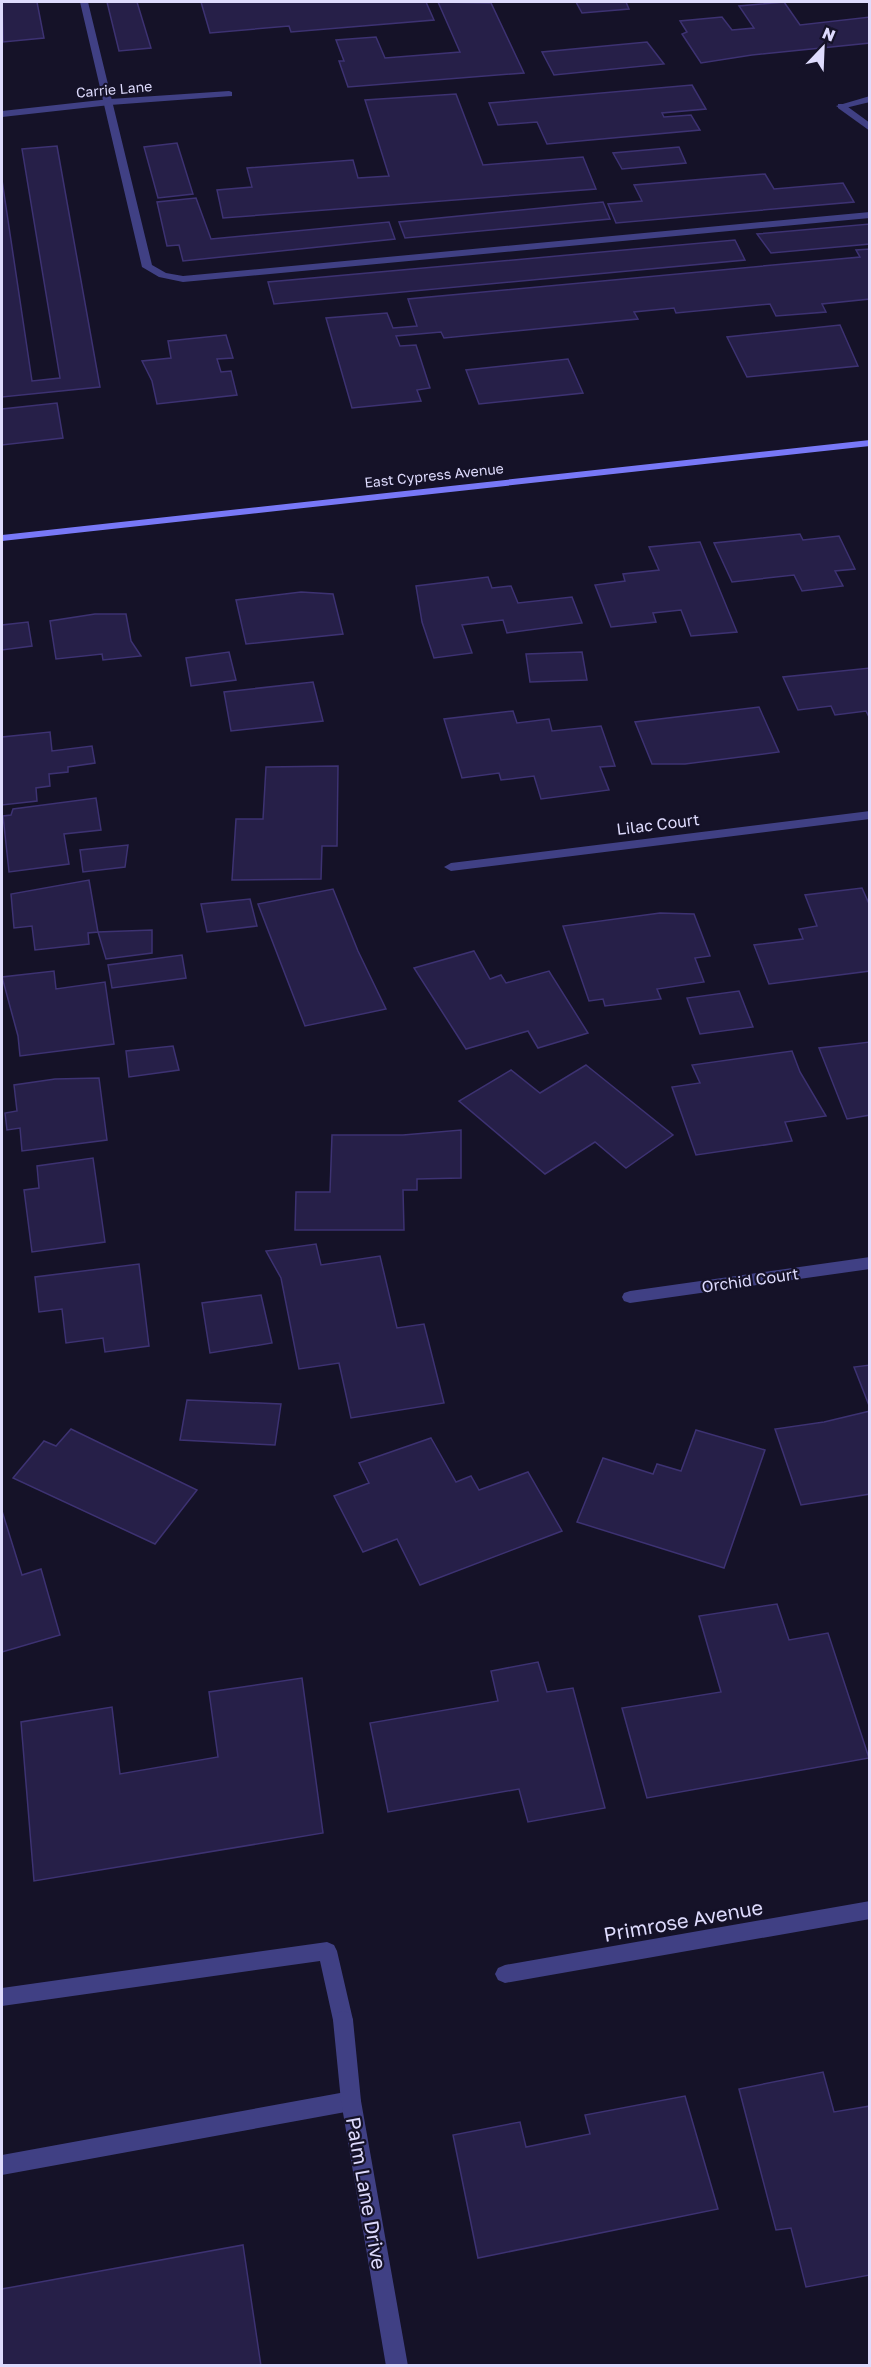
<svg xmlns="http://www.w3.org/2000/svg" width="871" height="2367" font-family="'Golos Text',sans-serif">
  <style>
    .building { fill: #261f48; stroke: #3d3272; stroke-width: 1.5 }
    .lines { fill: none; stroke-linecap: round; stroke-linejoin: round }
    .lane { fill: #404084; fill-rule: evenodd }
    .street { fill: #404084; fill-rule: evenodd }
    .secondary { fill: #7878f7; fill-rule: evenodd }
    .labels { text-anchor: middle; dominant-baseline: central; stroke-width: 4.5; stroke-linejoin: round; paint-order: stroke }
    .far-street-label { font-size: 14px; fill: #dedbfd; stroke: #151228 }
    .street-label { font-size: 16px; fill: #dedbfd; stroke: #151228 }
    .near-street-label { font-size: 20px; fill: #dedbfd; stroke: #151228 }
  </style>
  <rect width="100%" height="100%" fill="#151228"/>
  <g class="building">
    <path d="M2 2H37L44 38 3 42Z"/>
    <path d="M107 2H137L151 48 119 51Z"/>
    <path d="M201 2H426L434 20 291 32 289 26 210 33Z"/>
    <path d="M438 2 491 3 524 73 348 87 339 61H344L336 40 376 37 385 58 460 52Z"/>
    <path d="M576 2H633H626L629 9 582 13Z"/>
    <path d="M784 2 800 25 870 17V43L752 55 701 63 682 34 687 32 680 21 722 17 732 30 754 28 739 6Z"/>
    <path d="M647 42 664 64 554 75 542 52Z"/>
    <path d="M692 85 706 109 662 113 664 117 691 115 700 130 547 144 537 122 498 125 489 103Z"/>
    <path d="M456 94 483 165 583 157 596 189 223 218 217 190 252 187 247 168 353 160 358 178 389 176 365 100Z"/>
    <path d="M177 143 193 194 158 198 144 147Z"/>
    <path d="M57 146 100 387 2 397V180L32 381 60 378 22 149Z"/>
    <path d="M679 147 686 163 622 169 613 153Z"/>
    <path d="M765 174 774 189 843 183 854 202 616 223 608 204 642 201 634 185Z"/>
    <path d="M196 198 211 239 389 222 395 239 183 261 179 245 167 246 157 202Z"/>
    <path d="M603 202 610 219 405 238 399 222Z"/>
    <path d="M870 224V244L771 253 757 234Z"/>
    <path d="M735 240 745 260 274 304 268 282Z"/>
    <path d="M870 249V299L822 304 826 312 776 316 770 304 676 313 674 308 634 312 638 319 444 338 441 332 396 336 400 346 416 345 430 388 417 390 421 401 352 408 326 318 387 313 393 328 417 326 408 299 860 257 856 250Z"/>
    <path d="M840 325 858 366 747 377 727 337Z"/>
    <path d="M226 335 233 358 217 359 221 372 231 371 237 395 157 404 152 381 142 361 171 358 168 341Z"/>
    <path d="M568 359 583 393 479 404 466 370Z"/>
    <path d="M57 403 63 438 2 445V409Z"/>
    <path d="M800 534 803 540 839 536 855 569 835 571 843 586 802 591 794 575 732 582 714 543Z"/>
    <path d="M700 542 737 632 691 636 681 610 653 613 656 622 611 627 595 585 625 581 623 574 659 570 649 547Z"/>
    <path d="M488 577 492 588 511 586 518 603 572 597 582 623 507 633 503 620 462 625 472 653 434 658 422 622 416 586Z"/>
    <path d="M301 592 333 594 343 634 246 644 236 600Z"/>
    <path d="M95 614H126L131 641 141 656 103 660 102 654 56 659 50 621Z"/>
    <path d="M28 622 32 646 2 650V625Z"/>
    <path d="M229 652 236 680 191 686 186 658Z"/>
    <path d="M582 652 587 680 530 682 526 654Z"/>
    <path d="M870 668V719L866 711 835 715 831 706 798 710 783 677Z"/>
    <path d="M313 682 323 721 231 731 224 692Z"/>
    <path d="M759 707 779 752 685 764H652L635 722Z"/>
    <path d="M513 711 517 723 549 719 552 731 601 726 615 766 600 767 609 790 541 799 534 776 501 780 499 773 462 778 444 719Z"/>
    <path d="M50 732 52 751 92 746 95 763 68 767V772L49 774 50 786 36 788 37 801 2 805V737Z"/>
    <path d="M338 766 337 846H322L321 879 232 880 236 819H263L266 767Z"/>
    <path d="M96 798 101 830 64 834 69 864 9 872 3 816 11 815 13 809Z"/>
    <path d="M128 845 125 867 83 872 80 850Z"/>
    <path d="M89 880 98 932 88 933 89 944 35 950 32 926 14 928 11 894Z"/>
    <path d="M862 888 870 906V971L769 984 754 945 803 939 799 929 817 926 805 895Z"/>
    <path d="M333 889 358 951 386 1009 305 1026 258 904Z"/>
    <path d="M250 899 257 926 207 932 201 904Z"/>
    <path d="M660 913 694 914 710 956 695 958 704 982 657 989 661 999 605 1006 603 999 589 1001 563 926Z"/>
    <path d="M152 930V953L106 959 98 932Z"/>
    <path d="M474 951 490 979 501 975 506 983 549 971 588 1033 538 1048 528 1031 466 1049 414 968Z"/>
    <path d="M182 955 186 978 112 988 108 965Z"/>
    <path d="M54 971 56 989 105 982 114 1044 20 1056 18 1036 2 977Z"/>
    <path d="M739 991 753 1027 700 1034 687 998Z"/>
    <path d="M870 1042V1115L847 1119 819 1048Z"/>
    <path d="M173 1046 179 1070 129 1077 126 1051Z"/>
    <path d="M792 1051 800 1072 826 1116 785 1122 792 1141 696 1155 672 1087 700 1083 692 1065Z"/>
    <path d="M586 1065 673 1135 626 1168 595 1142 545 1174 459 1101 511 1070 540 1093Z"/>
    <path d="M99 1078 107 1140 22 1151 20 1128 7 1130 5 1113 17 1111 14 1085 55 1079Z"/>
    <path d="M461 1130V1178L417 1179V1190H403L404 1230H295L296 1192H330L332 1135H403Z"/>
    <path d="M93 1158 105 1242 32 1252 24 1190 39 1188 37 1166Z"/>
    <path d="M316 1244 321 1265 380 1256 397 1328 424 1324 444 1403 351 1418 339 1363 299 1369 281 1278 266 1251Z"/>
    <path d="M139 1264 149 1346 105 1352 103 1338 66 1343 62 1309 39 1312 35 1277Z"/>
    <path d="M261 1295 272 1343 210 1353 202 1303Z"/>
    <path d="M870 1365V1408L854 1367Z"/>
    <path d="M187 1400 281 1404 275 1445 180 1440Z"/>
    <path d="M870 1411V1494L801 1505 775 1429 824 1422Z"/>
    <path d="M71 1429 197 1490 155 1544 13 1478 44 1441 56 1446Z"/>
    <path d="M696 1430 765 1450 724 1568 577 1522 603 1458 653 1474 657 1464 681 1471Z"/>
    <path d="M431 1438 456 1482 471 1476 479 1490 528 1472 562 1531 420 1585 397 1539 363 1552 334 1496 369 1483 359 1463Z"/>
    <path d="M2 1511 22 1575 41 1569 60 1635 2 1652Z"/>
    <path d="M777 1604 789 1640 828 1633 869 1758 647 1798 622 1708 721 1692 699 1616Z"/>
    <path d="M538 1662 547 1692 573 1688 605 1808 528 1822 519 1789 388 1812 370 1723 498 1701 491 1671Z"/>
    <path d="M302 1678 323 1833 34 1881 21 1722 112 1707 120 1774 218 1757 209 1692Z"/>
    <path d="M823 2072 834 2112 870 2106V2275L806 2287 791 2228 776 2230 739 2089Z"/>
    <path d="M685 2096 718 2209 478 2258 453 2135 520 2122 526 2147 590 2134 585 2115Z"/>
    <path d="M243 2245 261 2366H2V2289Z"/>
  </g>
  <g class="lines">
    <g class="lane">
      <path d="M80 2H88L152 265 166 273 183 276 870 212V218L183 282 159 277 142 267Z"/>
      <path d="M870 96V102L841 109 836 106Z"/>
      <path d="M327 1942 334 1945 337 1951 353 2020 350 2027 343 2029 336 2027 333 2020 320 1961 2 2006V1988Z"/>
      <path d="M351 2091 358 2094 361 2101 358 2108 351 2111 2 2175V2155Z"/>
    </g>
    <g class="street">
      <path d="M229 91 232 92V96L110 105 2 117V111L110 99Z"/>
      <path d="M838 104H844L870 123V131L838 108Z"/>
      <path d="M870 811V819L451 871 444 867 451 863Z"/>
      <path d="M870 1257V1269L630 1303 624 1301 622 1297 624 1293 630 1291Z"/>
      <path d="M870 1901V1919L505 1983 498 1980 495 1974 498 1968 505 1965Z"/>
      <path d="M343 2011 350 2013 353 2020 361 2101 408 2366H386L341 2101 333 2020 336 2013Z"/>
    </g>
    <path class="secondary" d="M870 440V446L2 541V535Z"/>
  </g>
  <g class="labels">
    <g class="far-street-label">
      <text transform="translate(114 89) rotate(-5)">Carrie Lane</text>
      <text transform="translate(434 475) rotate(-6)">East Cypress Avenue</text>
    </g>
    <g class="street-label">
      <text transform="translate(658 824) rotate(-7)">Lilac Court</text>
      <text transform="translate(750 1280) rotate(-8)">Orchid Court</text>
    </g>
    <g class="near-street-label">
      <text transform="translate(683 1920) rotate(-10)">Primrose Avenue</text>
      <text transform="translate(367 2193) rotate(80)">Palm Lane Drive</text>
    </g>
  </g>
  <rect width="871" height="2367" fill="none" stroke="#dedbfd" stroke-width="6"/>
  <g transform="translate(823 48) rotate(23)" stroke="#151228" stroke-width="4.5" paint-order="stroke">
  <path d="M0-4.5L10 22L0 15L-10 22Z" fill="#dedbfd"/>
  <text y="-9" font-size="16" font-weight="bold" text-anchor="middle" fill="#dedbfd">N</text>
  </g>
</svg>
